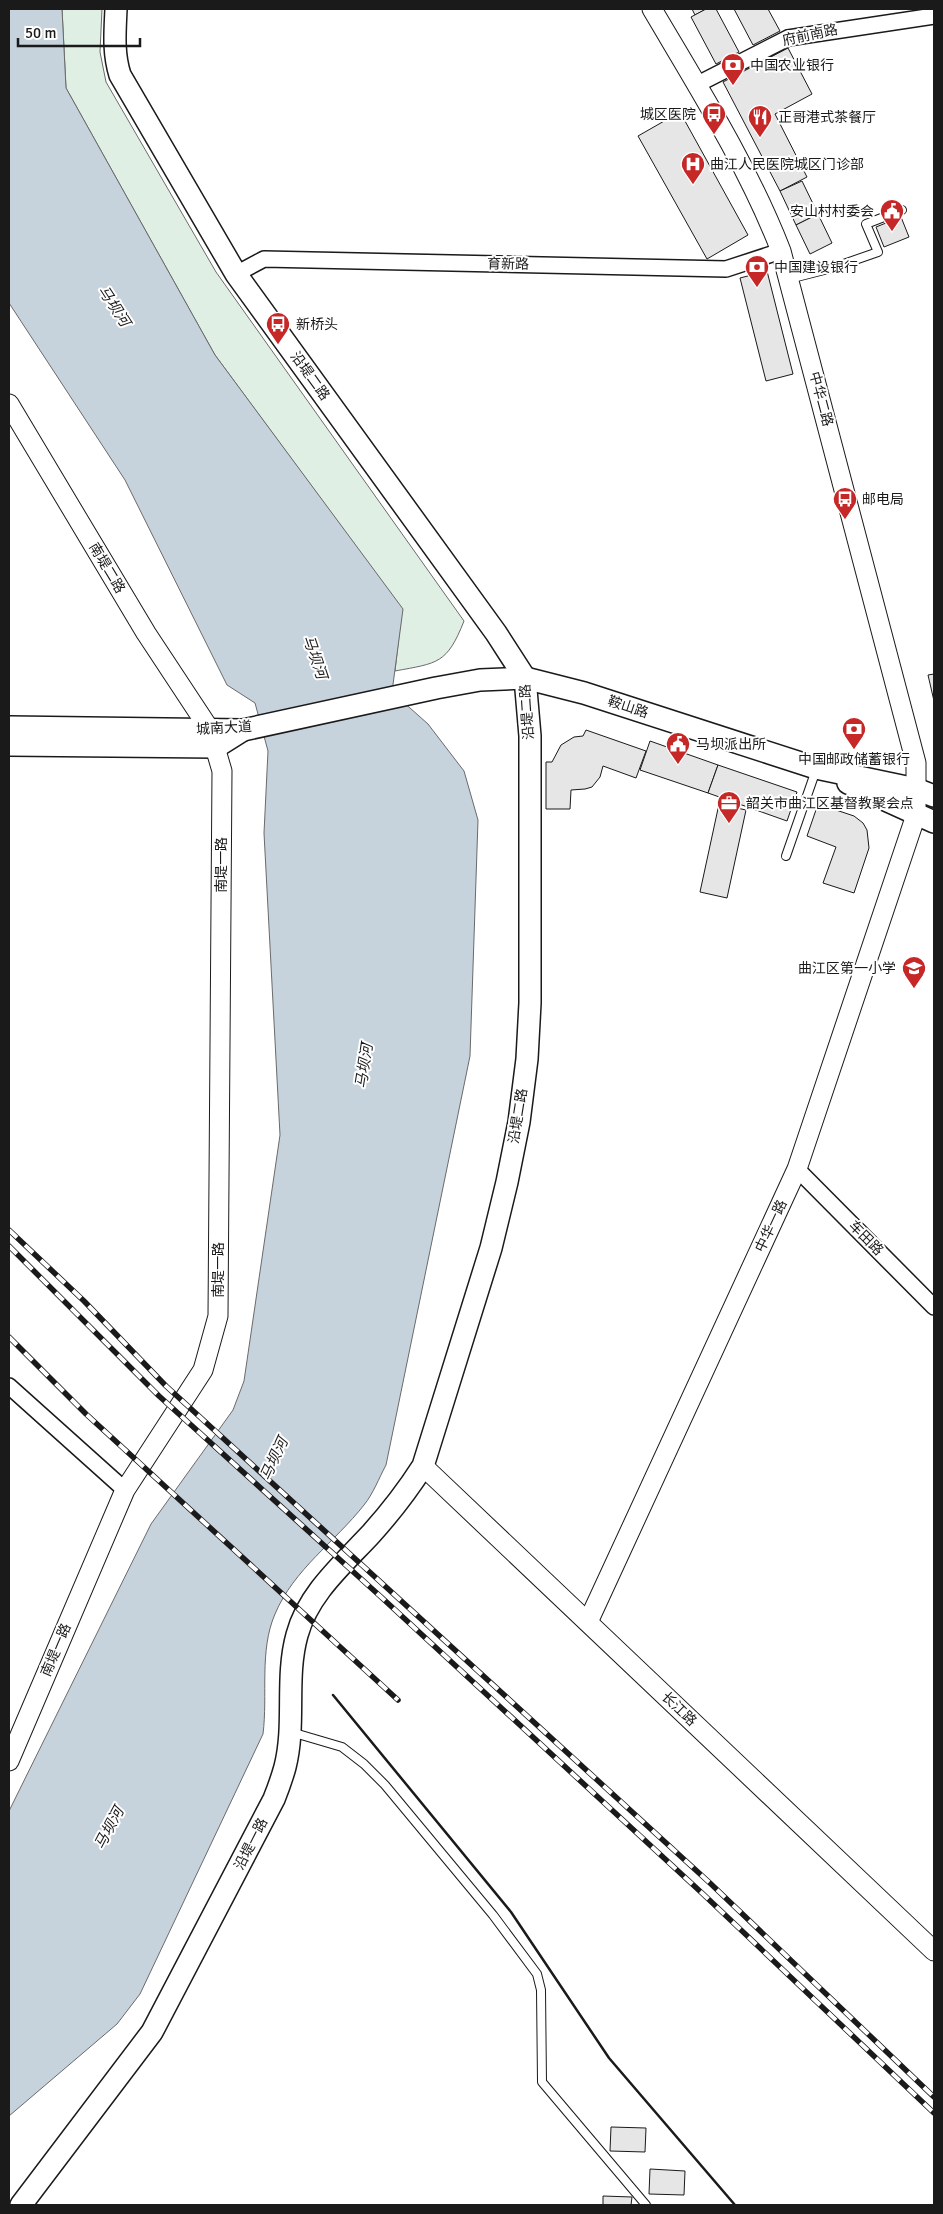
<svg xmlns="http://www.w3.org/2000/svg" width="943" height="2214" font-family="Signika,'Noto Sans SC',sans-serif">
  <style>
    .green { fill: #e0efe3; stroke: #6a6a6a }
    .water { fill: #c6d2dc; stroke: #6a6a6a }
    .building { fill: #e6e6e6; stroke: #1a1a1a }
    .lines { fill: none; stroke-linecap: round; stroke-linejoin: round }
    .service-casing { stroke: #1a1a1a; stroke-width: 10 }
    .minor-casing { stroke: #1a1a1a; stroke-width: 18 }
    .tertiary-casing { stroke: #1a1a1a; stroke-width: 21 }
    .secondary-casing { stroke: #1a1a1a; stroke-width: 24 }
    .service { stroke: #fff; stroke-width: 8 }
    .minor { stroke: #fff; stroke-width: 15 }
    .tertiary { stroke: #fff; stroke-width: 19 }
    .secondary { stroke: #fff; stroke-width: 21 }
    .rail-casing { stroke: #1a1a1a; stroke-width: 5.5 }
    .rail { stroke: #fff; stroke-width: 4; stroke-dasharray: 11; stroke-linecap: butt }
    .wall { stroke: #1a1a1a; stroke-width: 2.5 }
    .labels { text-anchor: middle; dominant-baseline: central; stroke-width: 4; stroke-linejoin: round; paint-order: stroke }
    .street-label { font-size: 14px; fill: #1a1a1a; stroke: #fff }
    .poi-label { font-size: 14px; fill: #1a1a1a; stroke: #fff; text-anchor: start }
    .water-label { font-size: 15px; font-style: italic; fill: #1a1a1a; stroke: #fff }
  </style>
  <rect width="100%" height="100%" fill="#fff"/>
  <path class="green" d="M62 9H102L100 52 106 82 216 272 464 621C447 664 438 663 395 671L402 609 215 355 66 88Z"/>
  <path class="water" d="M9 9H62L66 88 215 355 403 609 392 692 428 724 464 771 478 820 470 1056 386 1465C379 1478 373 1494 364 1505 335 1542 294 1569 275 1614 259 1651 268 1695 263 1734L140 1994 117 2024 9 2116V1811L151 1524 233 1410 244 1381 280 1135 264 833 268 751 255 703 227 685 125 480 9 303Z"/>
  <g class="building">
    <path d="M692 9H706L695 15Z"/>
    <path d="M706 9H716L739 52 716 64 691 17Z"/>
    <path d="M734 9H768L780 31 753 45Z"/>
    <path d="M788 48 812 94 775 114 807 177 780 191 723 82Z"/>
    <path d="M680 112 748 235 707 259 638 136Z"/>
    <path d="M802 181 818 214 796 225 780 191Z"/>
    <path d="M818 214 832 243 810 254 796 225Z"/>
    <path d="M901 217 909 237 884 247 876 227Z"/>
    <path d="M767 271 793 374 766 381 740 278Z"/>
    <path d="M934 674V701L928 675Z"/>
    <path d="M586 730 646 751 636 778 603 766 600 777 592 787 585 789 571 790 570 809H546V762H552L561 745 574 737 583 736Z"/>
    <path d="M650 741 718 765 708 793 640 770Z"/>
    <path d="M718 765 797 792 787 821 708 793Z"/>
    <path d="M719 804 746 810 727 898 700 892Z"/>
    <path d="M818 804 854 816 863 823 867 830 869 848 854 893 823 883 836 847 807 836Z"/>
    <path d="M611 2127 646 2128 645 2152 610 2151Z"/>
    <path d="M650 2169 685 2171 684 2195 649 2194Z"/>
    <path d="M603 2196 632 2197 631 2205H603Z"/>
  </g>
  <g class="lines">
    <g class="service-casing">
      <g id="service">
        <path d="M789 279 832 268 878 252 866 224 902 210"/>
        <path d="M786 856 816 770"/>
        <path d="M291 1732 342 1747 364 1764 385 1785 493 1915 537 1974 541 1990 542 2082 646 2205"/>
      </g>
    </g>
    <g class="minor-casing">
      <g id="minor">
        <path d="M696 85 788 38 934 16"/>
        <path d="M236 274 264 259 726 269 781 251"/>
        <path d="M797 1169 934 1307"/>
        <path d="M9 1386 125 1490"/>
      </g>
    </g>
    <g class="tertiary-casing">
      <g id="tertiary">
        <path d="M9 404 146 633 210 730 222 771 218 1316 203 1370 125 1490 9 1761"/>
        <path d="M423 1466 934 1951"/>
        <path d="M588 1622 797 1169 916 815V763L781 251C748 166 698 87 652 9"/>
      </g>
    </g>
    <g class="secondary-casing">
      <g id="secondary">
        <path d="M9 727 243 730 436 688 480 680 525 678 584 693 816 768 916 789 934 796"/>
        <path d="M9 745 216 747 243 730"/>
        <path d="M848 783 934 822"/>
        <path d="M21 2205 152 2032 274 1799C278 1789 282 1778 285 1767 296 1724 285 1678 297 1635 308 1594 342 1565 370 1535 390 1513 407 1491 423 1466L491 1248 507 1182 519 1122 527 1059 530 1003V736L525 678 496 633 236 274 120 75C113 53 115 32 116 9"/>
      </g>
    </g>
    <use href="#service" class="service"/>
    <use href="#minor" class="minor"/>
    <use href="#tertiary" class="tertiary"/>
    <use href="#secondary" class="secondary"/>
    <g class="rail-casing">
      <g id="rail">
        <path d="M9 1230 84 1301 166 1386 711 1884 934 2097"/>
        <path d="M9 1246 159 1396 380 1596 703 1894 934 2113"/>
        <path d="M9 1337 86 1414 398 1700"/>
      </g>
    </g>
    <use href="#rail" class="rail"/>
    <path class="wall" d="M333 1695 511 1912 609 2058 735 2205"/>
  </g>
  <defs>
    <g id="bank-pin" transform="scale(1.25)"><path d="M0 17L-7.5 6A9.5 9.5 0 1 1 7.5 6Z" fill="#c62828" stroke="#fff"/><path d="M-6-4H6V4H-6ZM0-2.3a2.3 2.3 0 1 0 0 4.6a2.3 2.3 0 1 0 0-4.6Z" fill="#fff"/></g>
    <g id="bus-pin" transform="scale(1.25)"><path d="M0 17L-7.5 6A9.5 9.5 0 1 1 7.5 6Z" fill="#c62828" stroke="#fff"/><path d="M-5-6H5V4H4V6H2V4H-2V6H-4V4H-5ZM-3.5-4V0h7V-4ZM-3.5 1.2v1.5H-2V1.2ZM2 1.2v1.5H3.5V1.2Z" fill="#fff"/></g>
    <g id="restaurant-pin" transform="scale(1.25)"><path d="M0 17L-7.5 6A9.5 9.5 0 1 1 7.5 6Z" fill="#c62828" stroke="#fff"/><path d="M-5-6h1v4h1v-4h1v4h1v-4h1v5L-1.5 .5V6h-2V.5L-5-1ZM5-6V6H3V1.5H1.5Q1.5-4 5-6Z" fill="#fff"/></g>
    <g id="hospital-pin" transform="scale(1.25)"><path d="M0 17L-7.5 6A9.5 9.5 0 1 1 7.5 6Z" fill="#c62828" stroke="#fff"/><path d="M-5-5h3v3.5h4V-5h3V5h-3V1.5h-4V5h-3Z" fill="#fff"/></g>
    <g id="civic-pin" transform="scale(1.25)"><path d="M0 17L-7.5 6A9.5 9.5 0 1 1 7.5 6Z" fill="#c62828" stroke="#fff"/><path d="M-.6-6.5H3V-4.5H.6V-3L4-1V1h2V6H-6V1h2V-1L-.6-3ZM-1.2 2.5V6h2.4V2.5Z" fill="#fff"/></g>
    <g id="office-pin" transform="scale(1.25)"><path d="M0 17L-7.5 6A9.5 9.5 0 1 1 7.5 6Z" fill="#c62828" stroke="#fff"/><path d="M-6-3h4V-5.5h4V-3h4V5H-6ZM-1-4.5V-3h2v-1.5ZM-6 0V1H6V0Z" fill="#fff"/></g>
    <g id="school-pin" transform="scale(1.25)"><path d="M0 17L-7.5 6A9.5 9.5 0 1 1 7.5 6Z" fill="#c62828" stroke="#fff"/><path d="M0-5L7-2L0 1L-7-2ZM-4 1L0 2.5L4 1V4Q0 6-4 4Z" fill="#fff"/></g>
  </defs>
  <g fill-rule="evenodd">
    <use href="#bank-pin" x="733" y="65"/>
    <use href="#bus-pin" x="714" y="114"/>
    <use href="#restaurant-pin" x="760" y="117"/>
    <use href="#hospital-pin" x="693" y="164"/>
    <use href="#civic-pin" x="892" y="211"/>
    <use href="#bank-pin" x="757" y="267"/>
    <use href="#bus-pin" x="278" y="324"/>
    <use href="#bus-pin" x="845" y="499"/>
    <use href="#bank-pin" x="854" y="729"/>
    <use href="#civic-pin" x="678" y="744"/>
    <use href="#office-pin" x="729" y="803"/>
    <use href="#school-pin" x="914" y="968"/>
  </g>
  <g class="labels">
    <g class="street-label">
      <text transform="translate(810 35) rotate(-12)">府前南路</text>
      <text transform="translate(508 264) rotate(1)">育新路</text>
      <text transform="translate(310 376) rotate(54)">沿堤二路</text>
      <text transform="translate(821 399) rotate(75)">中华二路</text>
      <text transform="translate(107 568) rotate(59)">南堤二路</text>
      <text transform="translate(628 707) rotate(18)">鞍山路</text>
      <text transform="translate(527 712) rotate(-94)">沿堤二路</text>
      <text transform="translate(224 728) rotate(-3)">城南大道</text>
      <text transform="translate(221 865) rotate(-90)">南堤一路</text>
      <text transform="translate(518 1116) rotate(-81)">沿堤二路</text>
      <text transform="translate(771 1226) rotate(-65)">中华一路</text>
      <text transform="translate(866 1238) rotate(45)">车田路</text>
      <text transform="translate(218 1270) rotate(-90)">南堤一路</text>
      <text transform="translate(56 1650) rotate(-67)">南堤一路</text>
      <text transform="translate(679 1709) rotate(44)">长江路</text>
      <text transform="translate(251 1844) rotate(-63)">沿堤一路</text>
    </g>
    <g class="poi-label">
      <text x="750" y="65">中国农业银行</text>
      <text x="696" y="114" text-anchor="end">城区医院</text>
      <text x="778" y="117">正哥港式茶餐厅</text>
      <text x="710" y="164">曲江人民医院城区门诊部</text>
      <text x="874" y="211" text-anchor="end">安山村村委会</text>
      <text x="774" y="267">中国建设银行</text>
      <text x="296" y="324">新桥头</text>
      <text x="862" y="499">邮电局</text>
      <text x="696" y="744">马坝派出所</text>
      <text x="854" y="759" text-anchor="middle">中国邮政储蓄银行</text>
      <text x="746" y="803">韶关市曲江区基督教聚会点</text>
      <text x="896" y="968" text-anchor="end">曲江区第一小学</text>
    </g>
    <g class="water-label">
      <text transform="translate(114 306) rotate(57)">马坝河</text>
      <text transform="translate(315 657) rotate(71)">马坝河</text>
      <text transform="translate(364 1066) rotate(-81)">马坝河</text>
      <text transform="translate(274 1459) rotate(-65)">马坝河</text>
      <text transform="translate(109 1828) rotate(-62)">马坝河</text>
    </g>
  </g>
  <rect width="943" height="2214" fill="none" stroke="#1a1a1a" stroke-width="20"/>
  <path d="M18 38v8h122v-8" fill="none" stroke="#1a1a1a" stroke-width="2.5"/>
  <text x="25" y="38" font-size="15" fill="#1a1a1a" stroke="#ffffff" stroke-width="4" paint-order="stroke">50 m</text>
</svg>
